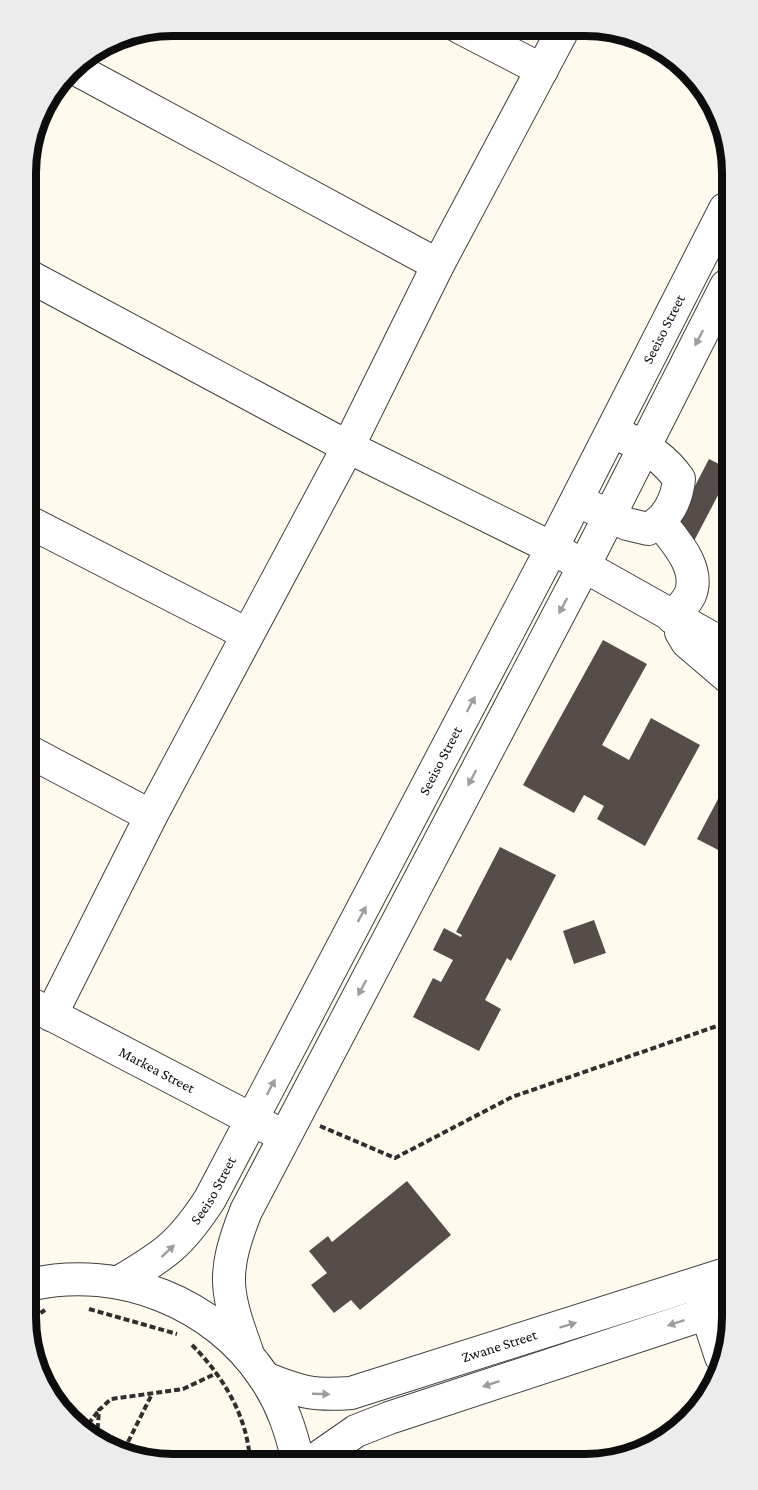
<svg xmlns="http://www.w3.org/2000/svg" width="758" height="1490" font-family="'Crimson Pro',serif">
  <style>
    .building { fill: #564d4a }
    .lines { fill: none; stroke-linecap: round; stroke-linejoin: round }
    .minor-casing { stroke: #404040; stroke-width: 34 }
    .path { stroke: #2f2f2f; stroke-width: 4; stroke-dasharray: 6 3; stroke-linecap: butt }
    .minor { stroke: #fff; stroke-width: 32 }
    .oneway { fill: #9e9e9e }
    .labels { text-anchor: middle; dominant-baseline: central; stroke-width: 6; stroke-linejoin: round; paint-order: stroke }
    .street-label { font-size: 15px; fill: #0d0d0d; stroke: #fff }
    .rim { fill: none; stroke: #0d0d0d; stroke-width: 8 }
  </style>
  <rect width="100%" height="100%" fill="#fffaee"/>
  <g class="building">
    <path d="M709 459 727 468V478L694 541 672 530Z"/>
    <path d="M603 640 647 664 602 745 629 760 651 718 700 745 645 846 597 819 604 806 584 795 574 813 523 785Z"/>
    <path d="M729 778V859L726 854 697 839Z"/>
    <path d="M500 847 556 875 511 961 507 958 485 1000 501 1009 479 1051 413 1017 433 978 441 982 453 960 433 950 444 928 461 937 462 935 456 932Z"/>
    <path d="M594 920 606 953 574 964 563 931Z"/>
    <path d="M407 1181 451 1235 360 1310 351 1300 334 1313 311 1285 327 1273 309 1251 328 1236 332 1242Z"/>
  </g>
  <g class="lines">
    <g class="minor-casing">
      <g id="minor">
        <path d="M459 27 542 70"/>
        <path d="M72 67 438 265"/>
        <path d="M27 275 348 447 552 548 728 647"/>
        <path d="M591 507 627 524 648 529C667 520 677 500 679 479 665 459 648 448 626 438"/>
        <path d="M29 522 247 634"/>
        <path d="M661 523C676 542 701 569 690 595 686 603 678 611 673 618"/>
        <path d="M681 632 687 642 728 677"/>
        <path d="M30 752 151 816"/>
        <path id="s1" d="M31 1004 272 1130"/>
        <path d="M51 1015 151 816 348 447 438 265 564 28"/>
        <path id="s2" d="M119 1282C165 1255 181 1244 210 1199L552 548 725 209"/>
        <path d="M33 1284C119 1265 215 1303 264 1377 282 1403 291 1431 298 1461"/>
        <path d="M700 1293 721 1357"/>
        <path d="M249 1357C226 1293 220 1277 246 1211L584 566 726 286"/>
        <path id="s3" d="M265 1378C300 1392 313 1396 351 1393L732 1272"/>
        <path d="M313 1461 356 1431 389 1418 732 1305"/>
      </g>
    </g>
    <g class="path">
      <path d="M320 1126 395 1158 512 1097 720 1025 730 1017"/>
      <path d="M89 1309 177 1334"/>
      <path d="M33 1318 45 1310"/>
      <path d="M192 1345C223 1376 248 1417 250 1462"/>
      <path d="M83 1431 99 1410"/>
      <path d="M97 1438 99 1410 111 1399 183 1389 217 1373"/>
      <path d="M124 1450 152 1394"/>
    </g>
    <use href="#minor" class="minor"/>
  </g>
  <defs><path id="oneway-solid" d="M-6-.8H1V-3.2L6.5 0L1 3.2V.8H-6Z" transform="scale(1.5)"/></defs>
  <g class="oneway">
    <use href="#oneway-solid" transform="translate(699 338) rotate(117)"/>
    <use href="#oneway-solid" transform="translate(563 606) rotate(118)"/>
    <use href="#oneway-solid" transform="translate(471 704) rotate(-62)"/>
    <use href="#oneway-solid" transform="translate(472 778) rotate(118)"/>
    <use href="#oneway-solid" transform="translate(362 914) rotate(-62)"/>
    <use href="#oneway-solid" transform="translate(362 988) rotate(118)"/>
    <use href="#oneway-solid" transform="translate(271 1087) rotate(-62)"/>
    <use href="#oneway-solid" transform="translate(168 1251) rotate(-43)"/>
    <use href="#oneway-solid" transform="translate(676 1323) rotate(162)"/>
    <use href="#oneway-solid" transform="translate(568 1325) rotate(-17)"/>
    <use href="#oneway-solid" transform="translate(491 1384) rotate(162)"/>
    <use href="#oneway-solid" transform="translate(321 1394) rotate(2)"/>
  </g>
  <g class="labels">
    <g class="street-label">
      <text stroke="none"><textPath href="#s2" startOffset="1106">Seeiso Street</textPath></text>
      <text stroke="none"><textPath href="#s2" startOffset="620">Seeiso Street</textPath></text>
      <text stroke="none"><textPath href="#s1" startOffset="142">Markea Street</textPath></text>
      <text stroke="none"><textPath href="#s2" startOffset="134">Seeiso Street</textPath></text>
      <text stroke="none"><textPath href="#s3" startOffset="244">Zwane Street</textPath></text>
    </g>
  </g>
  <path d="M0 0H758V1490H0ZM173 36H585A137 137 0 0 1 722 173V1317A137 137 0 0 1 585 1454H173A137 137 0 0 1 36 1317V173A137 137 0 0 1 173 36Z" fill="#ececec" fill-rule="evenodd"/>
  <path class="rim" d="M173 36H585A137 137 0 0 1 722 173V1317A137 137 0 0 1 585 1454H173A137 137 0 0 1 36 1317V173A137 137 0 0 1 173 36Z"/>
</svg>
